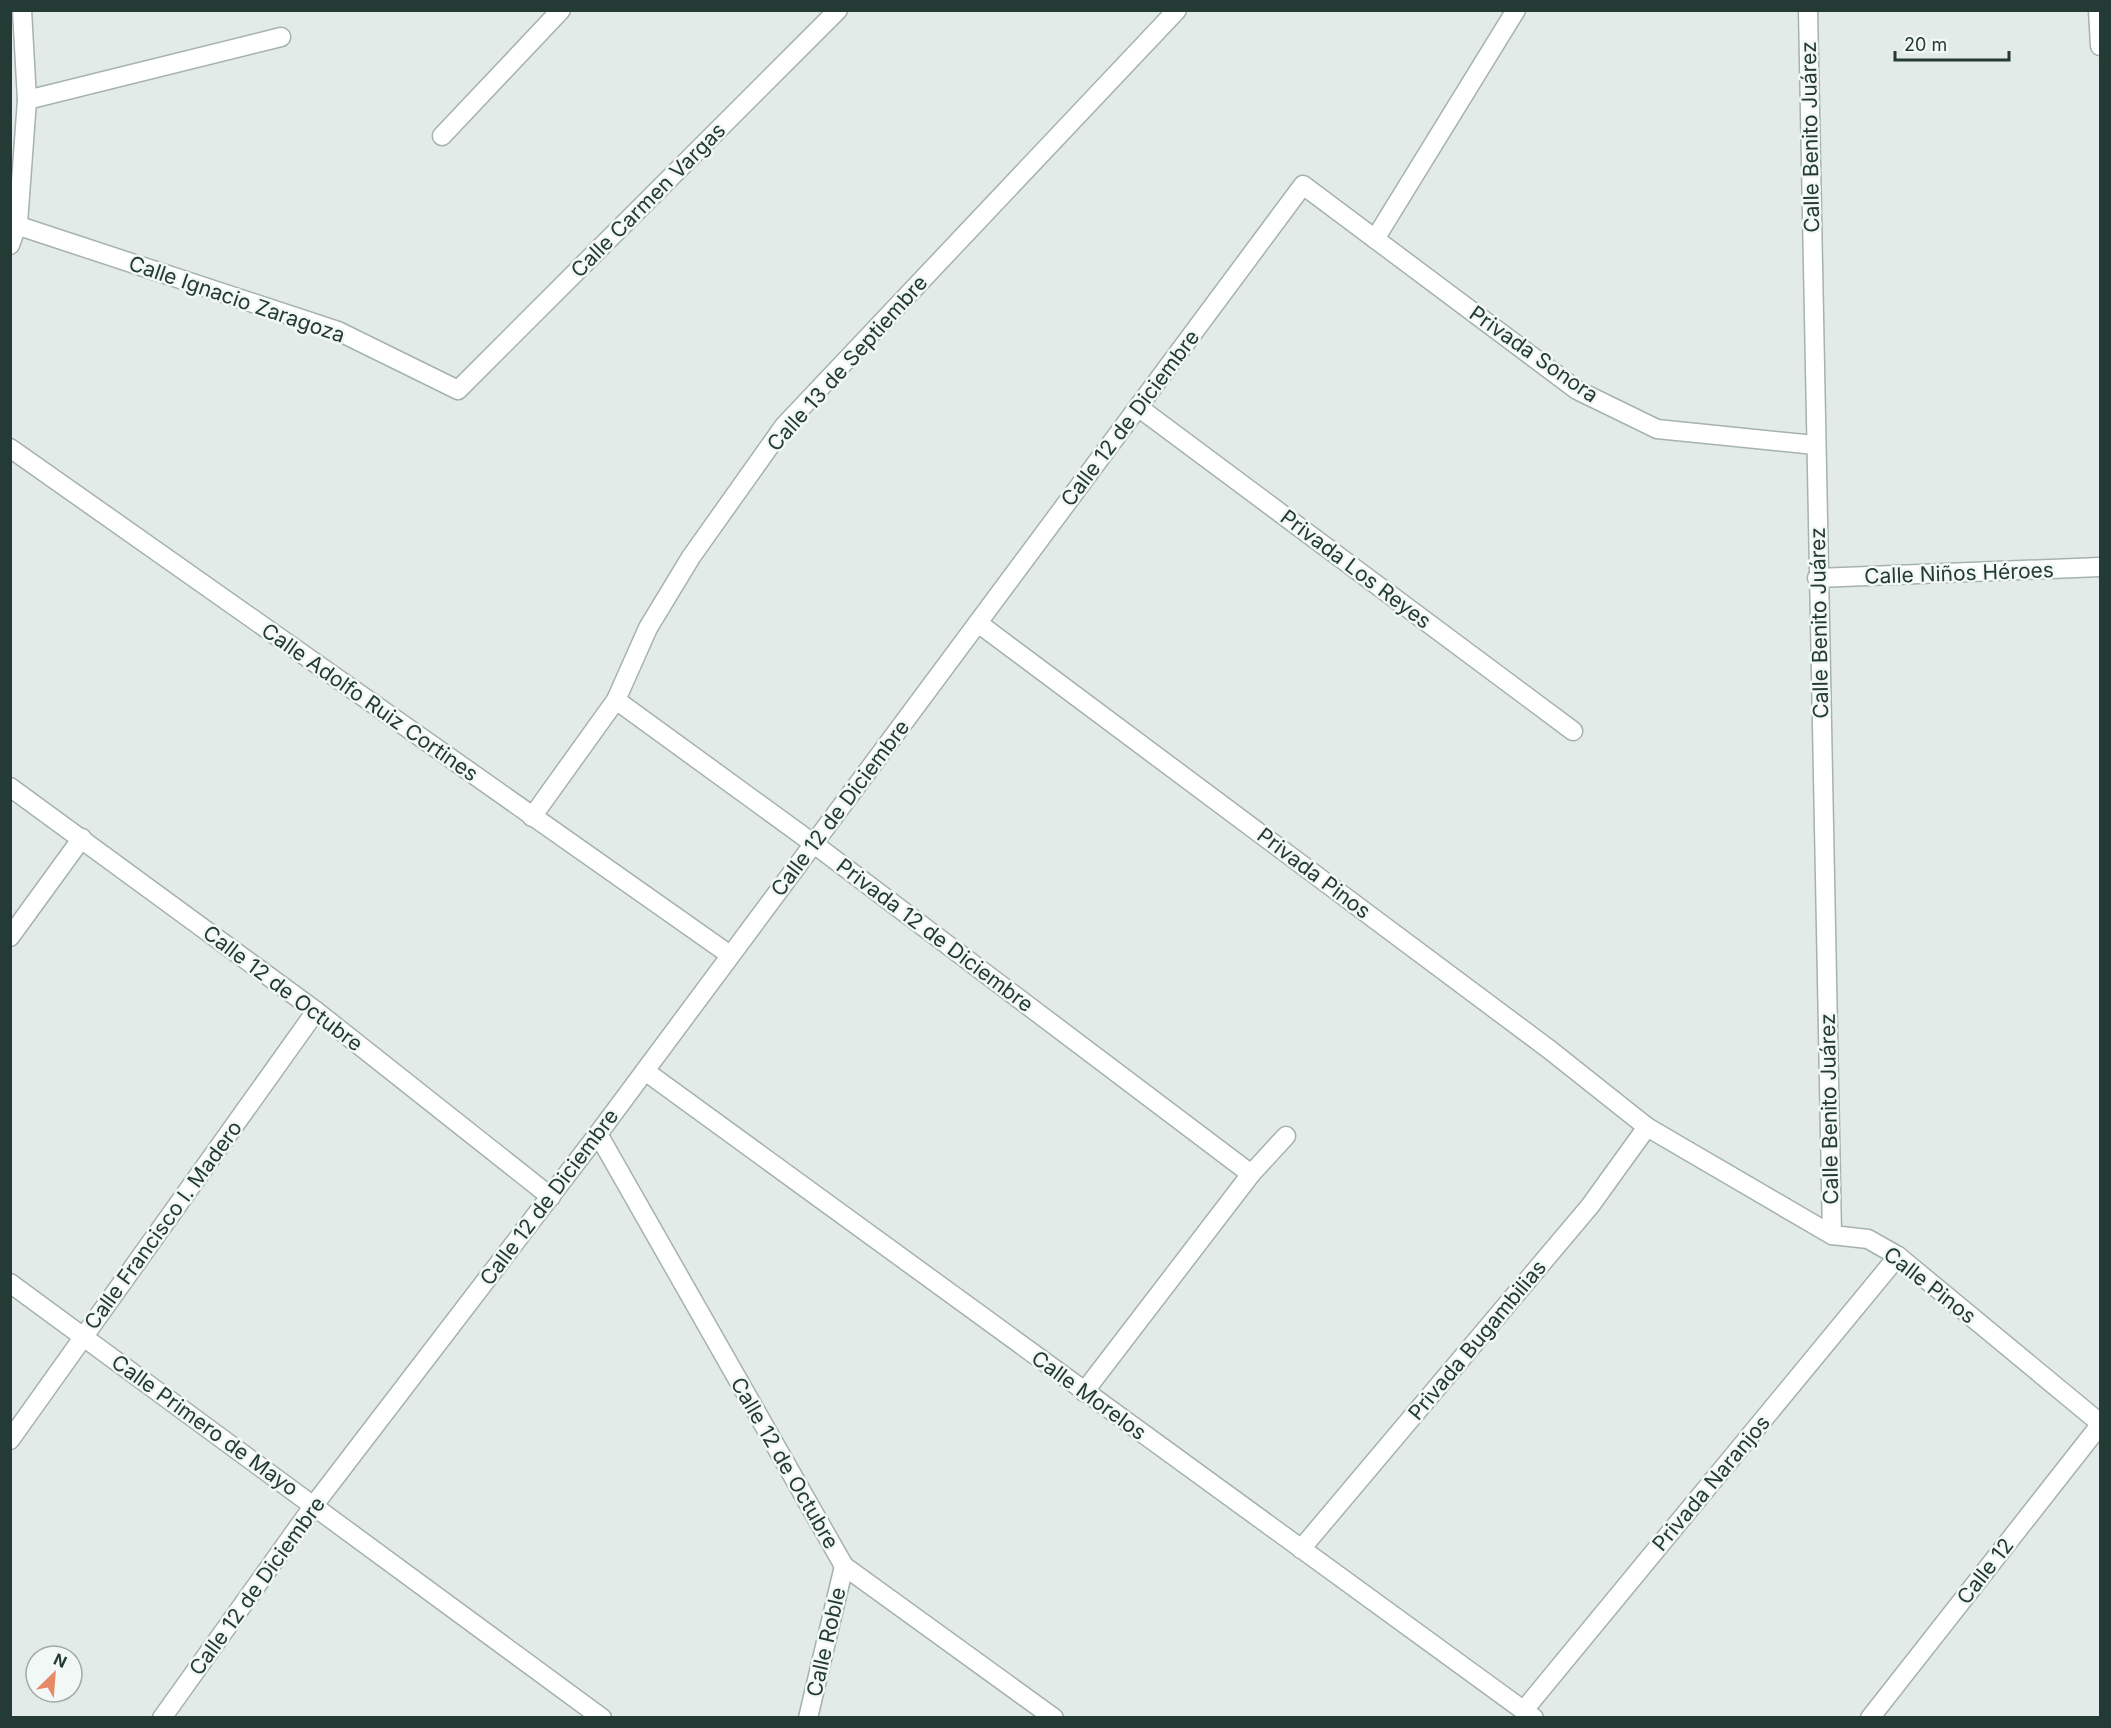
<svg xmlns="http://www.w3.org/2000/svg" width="2111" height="1728" font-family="Inter,sans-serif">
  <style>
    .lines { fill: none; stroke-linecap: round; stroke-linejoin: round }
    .minor-casing { stroke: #a5b2ae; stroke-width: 21 }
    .minor { stroke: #fff; stroke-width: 18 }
    .labels { text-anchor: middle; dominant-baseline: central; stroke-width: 5; stroke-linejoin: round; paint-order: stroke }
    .street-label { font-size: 21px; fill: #243a35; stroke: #f2f8f5 }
  </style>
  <rect width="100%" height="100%" fill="#e2ebe7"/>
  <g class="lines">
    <g class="minor-casing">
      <g id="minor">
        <path d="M1808 10 1832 1235"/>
        <path d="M2098 10 2100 46"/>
        <path d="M27 100 281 37"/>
        <path d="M442 136 561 10"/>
        <path d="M10 223 338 331 458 390 838 10"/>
        <path d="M1375 239 1516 10"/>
        <path d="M10 245 18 223 27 100 22 10"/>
        <path d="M1138 407 1573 731"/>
        <path d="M10 448 730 955"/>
        <path d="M1817 578 2100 567"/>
        <path d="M978 623 1550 1050 1647 1127 1832 1235 1868 1239 1898 1256 2100 1423"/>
        <path d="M616 700 814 844 1251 1174"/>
        <path d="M10 787 316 1011 551 1197"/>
        <path d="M532 817 616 700 648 628 691 557 784 426 1177 10"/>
        <path d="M10 937 82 838"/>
        <path d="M645 1071 1534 1718"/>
        <path d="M598 1134 844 1566 1054 1718"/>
        <path d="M10 1283 602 1718"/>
        <path d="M1084 1392 1251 1174 1286 1136"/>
        <path d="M10 1440 316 1011"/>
        <path d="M1301 1549 1590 1206 1647 1127"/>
        <path d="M1524 1710 1898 1256"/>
        <path d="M162 1718 314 1505 598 1134 1303 185 1577 390 1657 429 1815 445"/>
        <path d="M808 1718 844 1566"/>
        <path d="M1870 1718 2100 1425"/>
      </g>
    </g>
    <use href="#minor" class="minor"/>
  </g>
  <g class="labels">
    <g class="street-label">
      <text transform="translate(1810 137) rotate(-91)">Calle Benito Juárez</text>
      <text transform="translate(648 200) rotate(-45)">Calle Carmen Vargas</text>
      <text transform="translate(237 299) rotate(19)">Calle Ignacio Zaragoza</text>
      <text transform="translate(1534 354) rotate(35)">Privada Sonora</text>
      <text transform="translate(847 363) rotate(-48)">Calle 13 de Septiembre</text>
      <text transform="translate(1130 418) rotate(-53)">Calle 12 de Diciembre</text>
      <text transform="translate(1356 569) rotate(37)">Privada Los Reyes</text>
      <text transform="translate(1959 573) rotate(-2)">Calle Niños Héroes</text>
      <text transform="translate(1819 623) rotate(-91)">Calle Benito Juárez</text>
      <text transform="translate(370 702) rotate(35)">Calle Adolfo Ruiz Cortines</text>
      <text transform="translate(840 808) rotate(-53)">Calle 12 de Diciembre</text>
      <text transform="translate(1314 873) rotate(37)">Privada Pinos</text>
      <text transform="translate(935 935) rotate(37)">Privada 12 de Diciembre</text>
      <text transform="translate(283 988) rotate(37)">Calle 12 de Octubre</text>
      <text transform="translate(1829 1109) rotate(-91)">Calle Benito Juárez</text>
      <text transform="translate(549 1197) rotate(-53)">Calle 12 de Diciembre</text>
      <text transform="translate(163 1225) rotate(-54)">Calle Francisco I. Madero</text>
      <text transform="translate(1930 1285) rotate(38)">Calle Pinos</text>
      <text transform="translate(1477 1340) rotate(-50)">Privada Bugambilias</text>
      <text transform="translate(1089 1395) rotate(36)">Calle Morelos</text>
      <text transform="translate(205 1425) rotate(36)">Calle Primero de Mayo</text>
      <text transform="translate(785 1463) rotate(60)">Calle 12 de Octubre</text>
      <text transform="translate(1711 1483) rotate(-50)">Privada Naranjos</text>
      <text transform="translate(1985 1571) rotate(-52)">Calle 12</text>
      <text transform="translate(257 1586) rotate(-54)">Calle 12 de Diciembre</text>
      <text transform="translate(826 1642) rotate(-77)">Calle Roble</text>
    </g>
  </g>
  <rect width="2111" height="1728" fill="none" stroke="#243a35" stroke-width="24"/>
  <g transform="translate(54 1674) rotate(25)"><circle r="28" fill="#f2f8f5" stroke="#a0aca8" stroke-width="1.5"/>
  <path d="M0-4.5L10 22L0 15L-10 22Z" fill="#e58966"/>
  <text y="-9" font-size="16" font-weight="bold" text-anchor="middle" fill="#243a35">N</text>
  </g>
  <path d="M1895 51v9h114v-9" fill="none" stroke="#243a35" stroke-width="3"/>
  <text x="1904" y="51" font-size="18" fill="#243a35" stroke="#f2f8f5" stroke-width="4.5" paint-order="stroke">20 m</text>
</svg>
